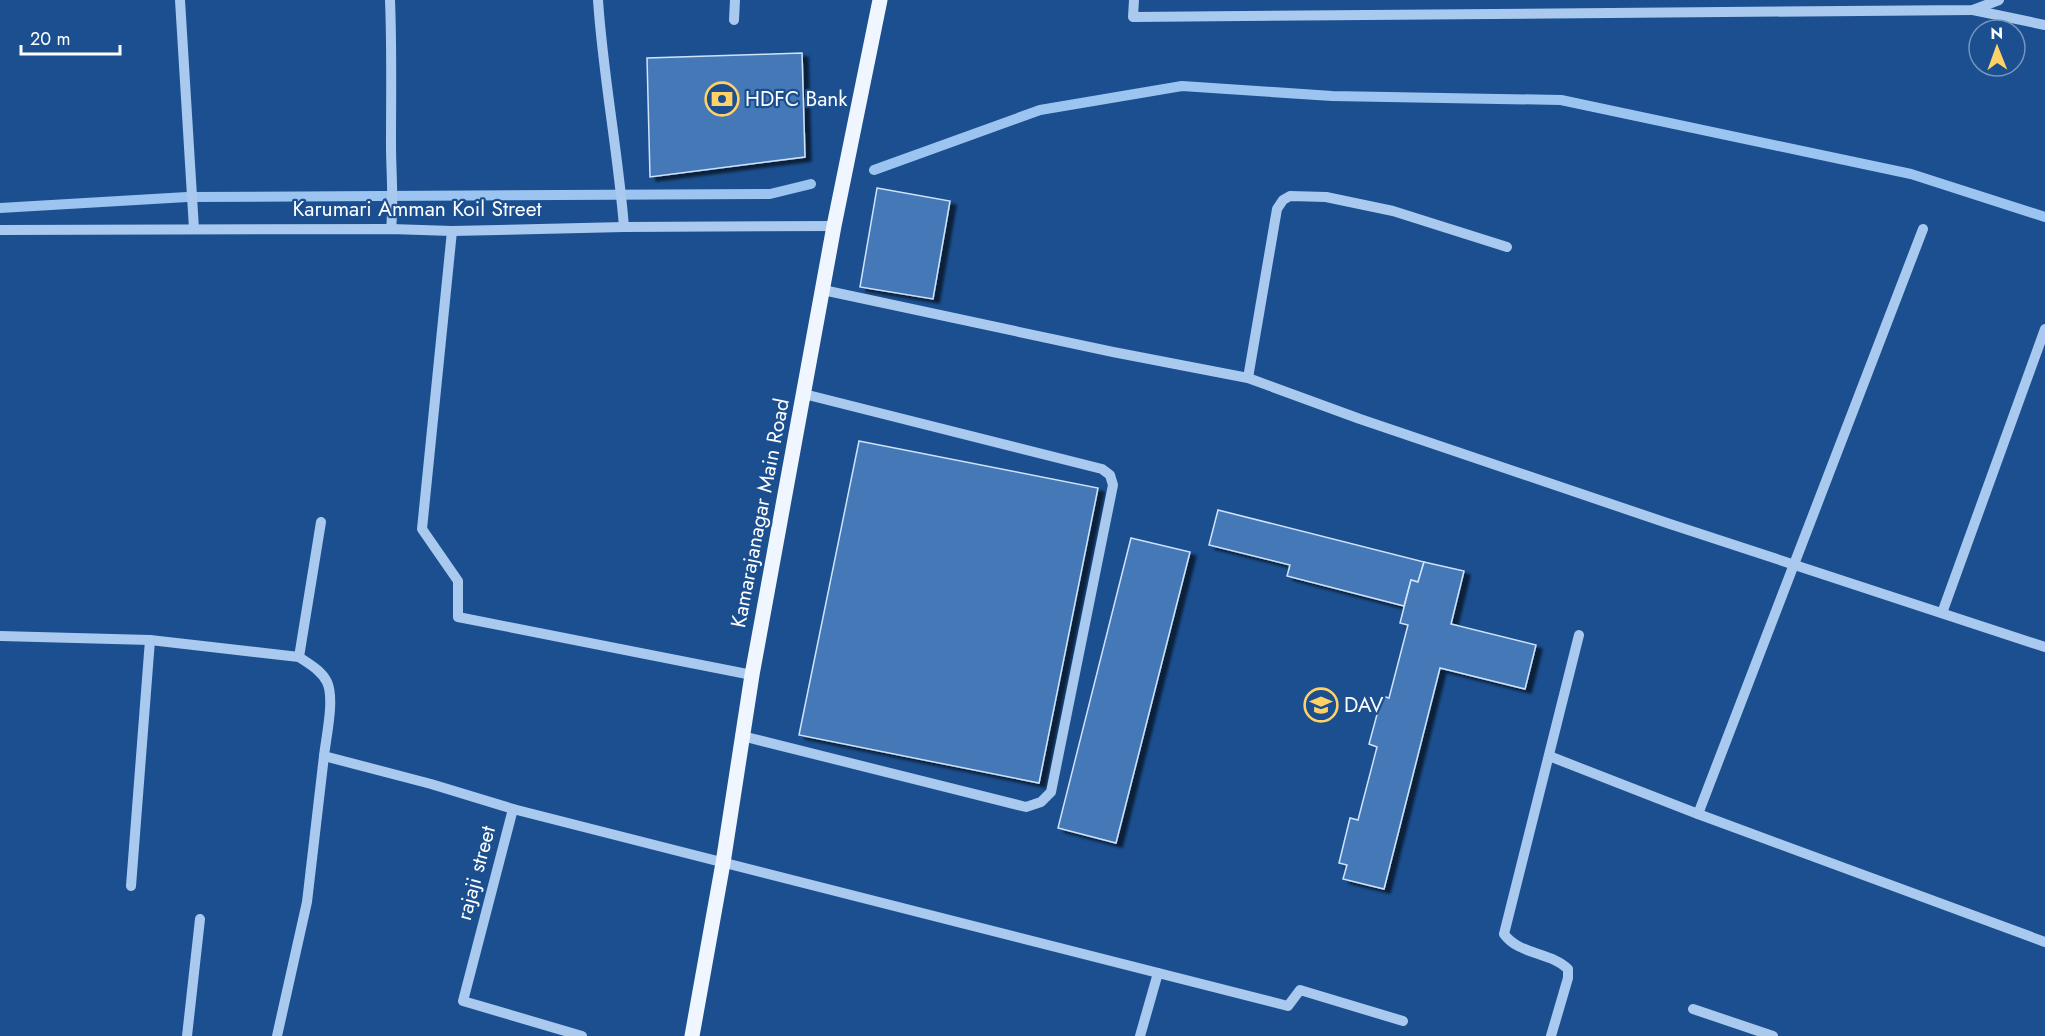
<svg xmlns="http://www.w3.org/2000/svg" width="2045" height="1036" font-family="Jost,sans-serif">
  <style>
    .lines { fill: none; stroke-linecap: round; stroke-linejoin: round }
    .stream { stroke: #9cc4f0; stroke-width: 10 }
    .building { fill: #4478b7; stroke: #cfe3fa; stroke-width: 1.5; filter: url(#shadow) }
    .minor { stroke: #a9c9ee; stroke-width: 10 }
    .major { stroke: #f0f6ff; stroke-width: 15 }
    .labels { text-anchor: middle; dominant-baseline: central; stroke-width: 4.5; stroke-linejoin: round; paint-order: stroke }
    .poi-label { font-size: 21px; fill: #fff; stroke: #1b4f8f; text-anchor: start }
    .street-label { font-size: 21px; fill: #fff; stroke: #1b4f8f }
  </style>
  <defs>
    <filter id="shadow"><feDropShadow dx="6" dy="4" stdDeviation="1.5" flood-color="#0009"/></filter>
  </defs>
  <rect width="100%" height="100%" fill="#1b4f8f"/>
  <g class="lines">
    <g class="stream">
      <path d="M874 170 1040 110 1182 86 1332 96 1561 100 1911 174 2045 217"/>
      <path d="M0 208 187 197 770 194 811 184"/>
    </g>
  </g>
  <g class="building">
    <path d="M802 53 805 157 650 177 647 58Z"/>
    <path d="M877 188 950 201 933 299 860 287Z"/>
    <path d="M859 441 1098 488 1039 783 799 735Z"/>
    <path d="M1218 510 1424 562 1418 582 1411 580 1404 606 1287 576 1290 565 1209 545Z"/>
    <path d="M1131 538 1190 552 1116 843 1058 828Z"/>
    <path d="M1424 562 1464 571 1451 624 1536 645 1525 689 1440 668 1384 889 1343 879 1347 865 1339 863 1350 818 1358 820 1377 747 1369 744 1382 696 1389 698 1408 625 1400 623 1411 580 1418 582Z"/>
  </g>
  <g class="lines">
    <g class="minor">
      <path d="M180 0 194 229"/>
      <path d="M390 0C392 48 391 97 391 145 391 173 394 201 391 229"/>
      <path d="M598 0C603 76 618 151 624 227"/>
      <path d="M1134 0 1133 17 1973 10 1999 0"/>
      <path d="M1973 10 2045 25"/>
      <path d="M734 20 735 0"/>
      <path d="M0 230 391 229 452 231 624 227 834 226"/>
      <path d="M452 231 422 529 458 581V617L752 675"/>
      <path d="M823 290 1113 352 1248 378 1360 419 1670 524 2045 647"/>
      <path d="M1248 378 1277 209 1283 200 1290 196 1326 197 1393 211 1507 247"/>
      <path d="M321 522 299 657C309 664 321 670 327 682 335 699 326 737 324 756L431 784 513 809"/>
      <path d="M1942 613 2045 329"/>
      <path d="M0 636 150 640 299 657"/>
      <path d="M742 736 1026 807 1041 802 1051 792 1113 485 1110 475 1102 469 804 394"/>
      <path d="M1549 756 1698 814 2045 942"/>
      <path d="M1698 814 1923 229"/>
      <path d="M131 886 150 640"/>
      <path d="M1693 1009 1773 1036"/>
      <path d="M187 1036 200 919"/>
      <path d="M277 1036 307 902 324 756"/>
      <path d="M582 1036 463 1001 513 809 1288 1006 1300 990 1403 1021"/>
      <path d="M1140 1036 1158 973"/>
      <path d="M1551 1036 1568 978V969C1551 952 1519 955 1504 934L1579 635"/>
    </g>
    <path class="major" d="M692 1036 723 863 752 675 834 226 880 0"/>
  </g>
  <defs>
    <g id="bank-ring" transform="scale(1.725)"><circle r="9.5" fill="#1b4f8f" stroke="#ffd166" stroke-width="1.5"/><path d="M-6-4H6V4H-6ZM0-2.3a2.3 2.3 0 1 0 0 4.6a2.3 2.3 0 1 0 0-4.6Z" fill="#ffd166"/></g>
    <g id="school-ring" transform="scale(1.725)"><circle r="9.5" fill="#1b4f8f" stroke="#ffd166" stroke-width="1.5"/><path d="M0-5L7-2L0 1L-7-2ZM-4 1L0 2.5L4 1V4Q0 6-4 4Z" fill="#ffd166"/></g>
  </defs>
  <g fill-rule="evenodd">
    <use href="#bank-ring" x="722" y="99"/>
    <use href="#school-ring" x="1321" y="705"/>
  </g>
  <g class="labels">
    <g class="poi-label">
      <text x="745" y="99">HDFC Bank</text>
      <text x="1344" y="705">DAV</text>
    </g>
    <g class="street-label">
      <text x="417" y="209">Karumari Amman Koil Street</text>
      <text transform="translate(760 513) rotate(-79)">Kamarajanagar Main Road</text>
      <text transform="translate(476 873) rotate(-75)">rajaji street</text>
    </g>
  </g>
  <g transform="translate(1997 48) rotate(359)"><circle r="28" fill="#1b4f8f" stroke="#7695bc" stroke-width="1.5"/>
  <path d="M0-4.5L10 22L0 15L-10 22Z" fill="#ffd166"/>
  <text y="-9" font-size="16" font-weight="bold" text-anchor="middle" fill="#ffffff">N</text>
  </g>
  <path d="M21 45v9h99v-9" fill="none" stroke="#ffffff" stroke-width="3"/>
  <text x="30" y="45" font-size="18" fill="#ffffff" stroke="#1b4f8f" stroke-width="4.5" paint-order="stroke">20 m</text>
</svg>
